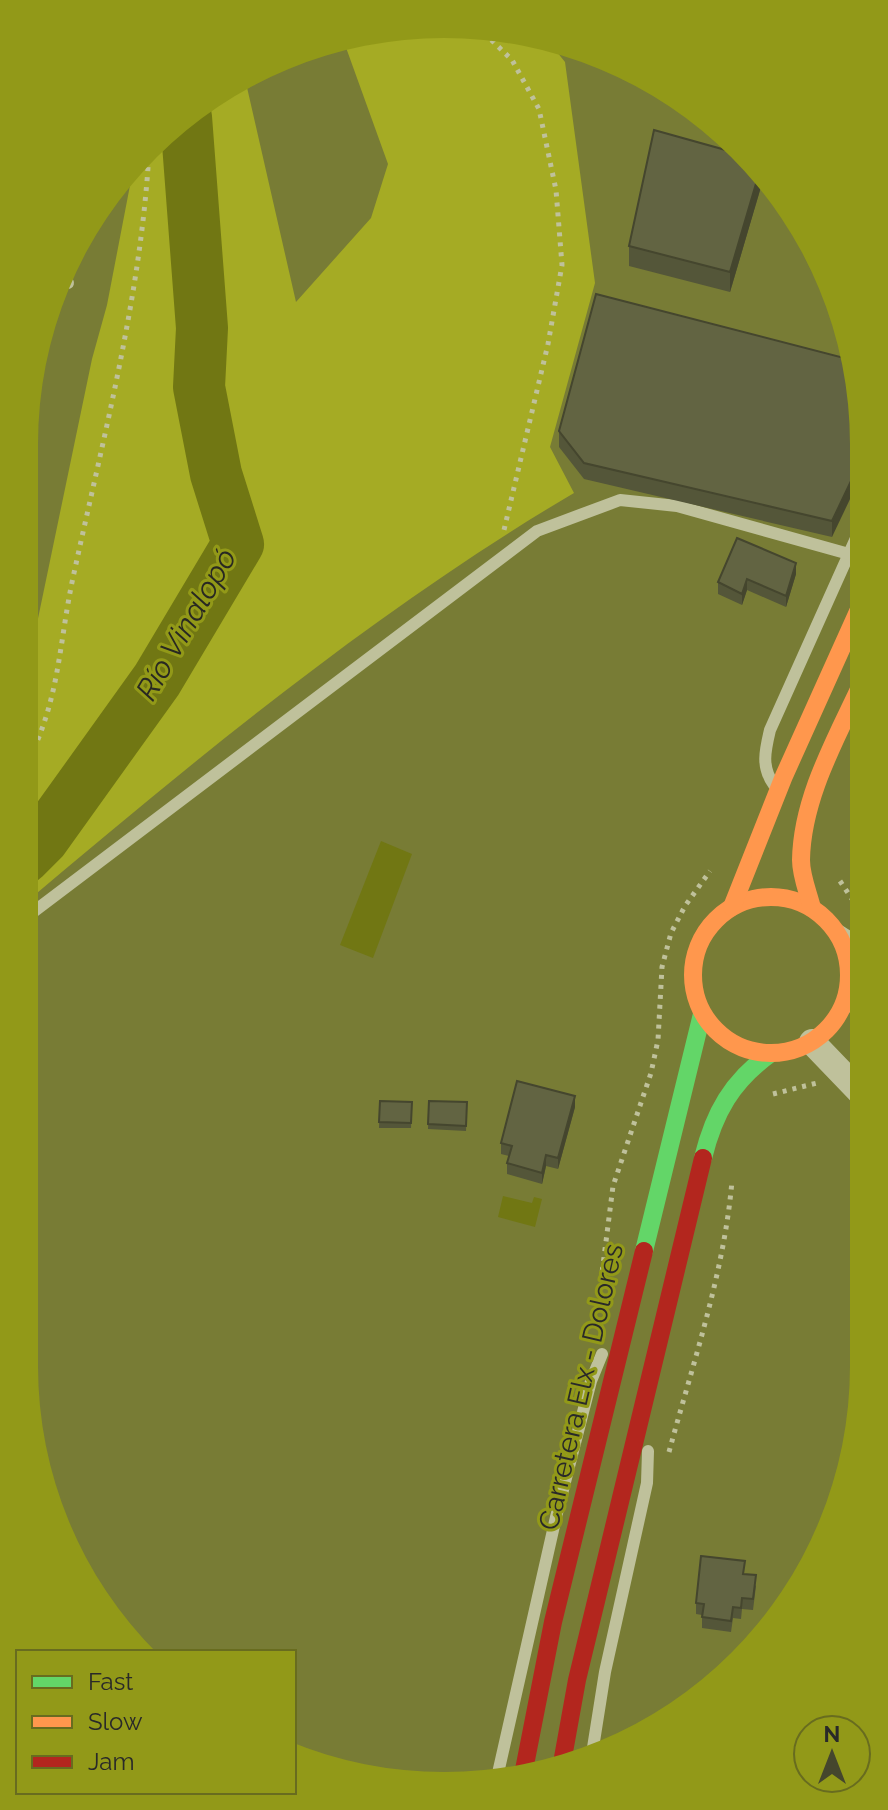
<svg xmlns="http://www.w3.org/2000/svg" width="888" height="1810" font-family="Raleway,sans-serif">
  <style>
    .green { fill: #a5ab24 }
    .water { fill: #717713 }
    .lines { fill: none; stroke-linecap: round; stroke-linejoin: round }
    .river { stroke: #717713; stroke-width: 52 }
    .path { stroke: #bfc19b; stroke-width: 5; stroke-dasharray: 4 6; stroke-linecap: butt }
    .lane { stroke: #bfc19b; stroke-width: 12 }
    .street { stroke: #bfc19b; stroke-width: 26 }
    .fast { stroke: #63d668; stroke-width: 18 }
    .slow { stroke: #ff974d; stroke-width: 18 }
    .jam { stroke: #b3261e; stroke-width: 18 }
    .wall { fill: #545639 }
    .shaded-wall { fill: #45462e }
    .building { fill: #626442; stroke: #45462e; stroke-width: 2 }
    .labels { text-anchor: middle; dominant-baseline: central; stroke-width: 6; stroke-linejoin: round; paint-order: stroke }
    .street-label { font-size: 28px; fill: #292929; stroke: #929918 }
    .water-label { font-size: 30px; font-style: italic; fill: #282822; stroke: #929918 }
  </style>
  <rect width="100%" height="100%" fill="#787c35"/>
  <g class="green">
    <path d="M471 25 553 47 565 62 595 283 550 447 574 493C377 609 198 757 24 904L25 681 92 359 107 305 132 175 167 129 246 83 296 302 371 218 388 164 344 42Z"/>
    <path d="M862 816V893L858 886 854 831Z"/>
  </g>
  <g class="water">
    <path d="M381 841 412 854 373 958 340 945Z"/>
    <path d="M503 1196 532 1203 534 1197 542 1199 535 1227 498 1217Z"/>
  </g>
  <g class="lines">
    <path class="river" d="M24 858 43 839 157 680 238 544 216 474 199 387 202 328 186 117"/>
    <g class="path">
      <path d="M477 26 512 60 539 109 556 190 562 265 548 344 504 530"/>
      <path d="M25 767C61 699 58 645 74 573 104 435 141 294 149 152"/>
      <path d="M840 881 862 914"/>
      <path d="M853 1050 862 1042"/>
      <path d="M773 1094 817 1083"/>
      <path d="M601 1281 613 1186 651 1073 658 1040 662 967 671 933 685 906 710 871"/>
      <path d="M669 1452C693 1363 724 1273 732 1181"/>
    </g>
    <g class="lane">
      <path d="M61 281 68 283"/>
      <path d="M774 785C761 767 765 751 770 730L861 527"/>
      <path d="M24 919 537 531 620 500 677 506 849 554"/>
      <path d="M832 926 862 945"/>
      <path d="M842 1009 862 1001"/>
      <path d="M592 1754 605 1672 647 1483 648 1451"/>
      <path d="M496 1782 556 1517 591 1381 602 1354"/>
    </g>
    <path class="street" d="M812 1042 862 1094"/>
    <g class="fast">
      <path d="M703 1158C714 1113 732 1081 770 1054"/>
      <path d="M644 1251 702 1014"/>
    </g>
    <g class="slow">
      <circle cx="771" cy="975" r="78"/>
      <path d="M732 907 784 776 861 605"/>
      <path d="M812 908C808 892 801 876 801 860 802 798 836 739 861 685"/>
    </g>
    <g class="jam">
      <path d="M562 1763 577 1680 703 1158"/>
      <path d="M523 1775 553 1622 644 1251"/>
    </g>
  </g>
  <g class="wall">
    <path d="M763 173V180L730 292 629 266V246Z"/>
    <path d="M852 360 832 537 584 479 559 447V431Z"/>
    <path d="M796 574 786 607 747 590 742 605 718 594V582Z"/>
    <path d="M380 1101 412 1102 411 1128H379Z"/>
    <path d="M429 1101 467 1102 466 1131 428 1129Z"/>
    <path d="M575 1107 558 1169 546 1166 542 1184 507 1174V1163L509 1156 501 1154V1143Z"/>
    <path d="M745 1574 756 1586 753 1610 742 1609 741 1619 733 1618 731 1632 702 1628V1615L696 1614V1603Z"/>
  </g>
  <g class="shaded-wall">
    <path d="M760 170 763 173V180L730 292V272Z"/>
    <path d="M861 460V476L832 537V521Z"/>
    <path d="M796 563V574L786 607V596Z"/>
    <path d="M747 579V590L742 605V594Z"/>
    <path d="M575 1096V1107L558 1169V1158Z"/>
    <path d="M546 1155V1166L542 1184V1173Z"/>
  </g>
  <g class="building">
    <path d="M654 130 747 156 760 170 730 272 629 246Z"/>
    <path d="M596 294 852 360 860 390 861 460 832 521 584 463 559 431Z"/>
    <path d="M737 538 796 563 786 596 747 579 742 594 718 582Z"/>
    <path d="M517 1081 575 1096 558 1158 546 1155 542 1173 507 1163 512 1146 501 1143Z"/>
    <path d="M380 1101 412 1102 411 1123 379 1122Z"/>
    <path d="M429 1101 467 1102 466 1126 428 1124Z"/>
    <path d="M701 1556 745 1561 743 1574 756 1575 753 1599 742 1598 741 1608 733 1607 731 1621 702 1617 704 1604 696 1603Z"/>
  </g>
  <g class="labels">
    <g class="street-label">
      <text transform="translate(581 1387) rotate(-77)">Carretera Elx - Dolores</text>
    </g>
    <g class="water-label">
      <text transform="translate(186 624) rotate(-60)">Río Vinalopó</text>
    </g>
  </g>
  <path d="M0 0H888V1810H0ZM444 38H444A406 406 0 0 1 850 444V1366A406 406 0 0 1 444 1772H444A406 406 0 0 1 38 1366V444A406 406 0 0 1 444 38Z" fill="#929918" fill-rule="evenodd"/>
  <rect x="16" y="1650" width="280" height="144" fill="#929918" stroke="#686c1f" stroke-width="2"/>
  <rect x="32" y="1676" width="40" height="12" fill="#63d668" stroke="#686c1f" stroke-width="2"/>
  <text x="88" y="1690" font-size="24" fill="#292929">Fast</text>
  <rect x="32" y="1716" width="40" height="12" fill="#ff974d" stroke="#686c1f" stroke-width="2"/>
  <text x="88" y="1730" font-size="24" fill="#292929">Slow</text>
  <rect x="32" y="1756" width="40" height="12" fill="#b3261e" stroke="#686c1f" stroke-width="2"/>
  <text x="88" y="1770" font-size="24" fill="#292929">Jam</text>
  <g transform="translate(832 1754)"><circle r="38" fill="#929918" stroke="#686c1f" stroke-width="2"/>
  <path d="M0-6L14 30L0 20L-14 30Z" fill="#45462d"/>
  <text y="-12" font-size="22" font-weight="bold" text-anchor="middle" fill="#292929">N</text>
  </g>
</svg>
